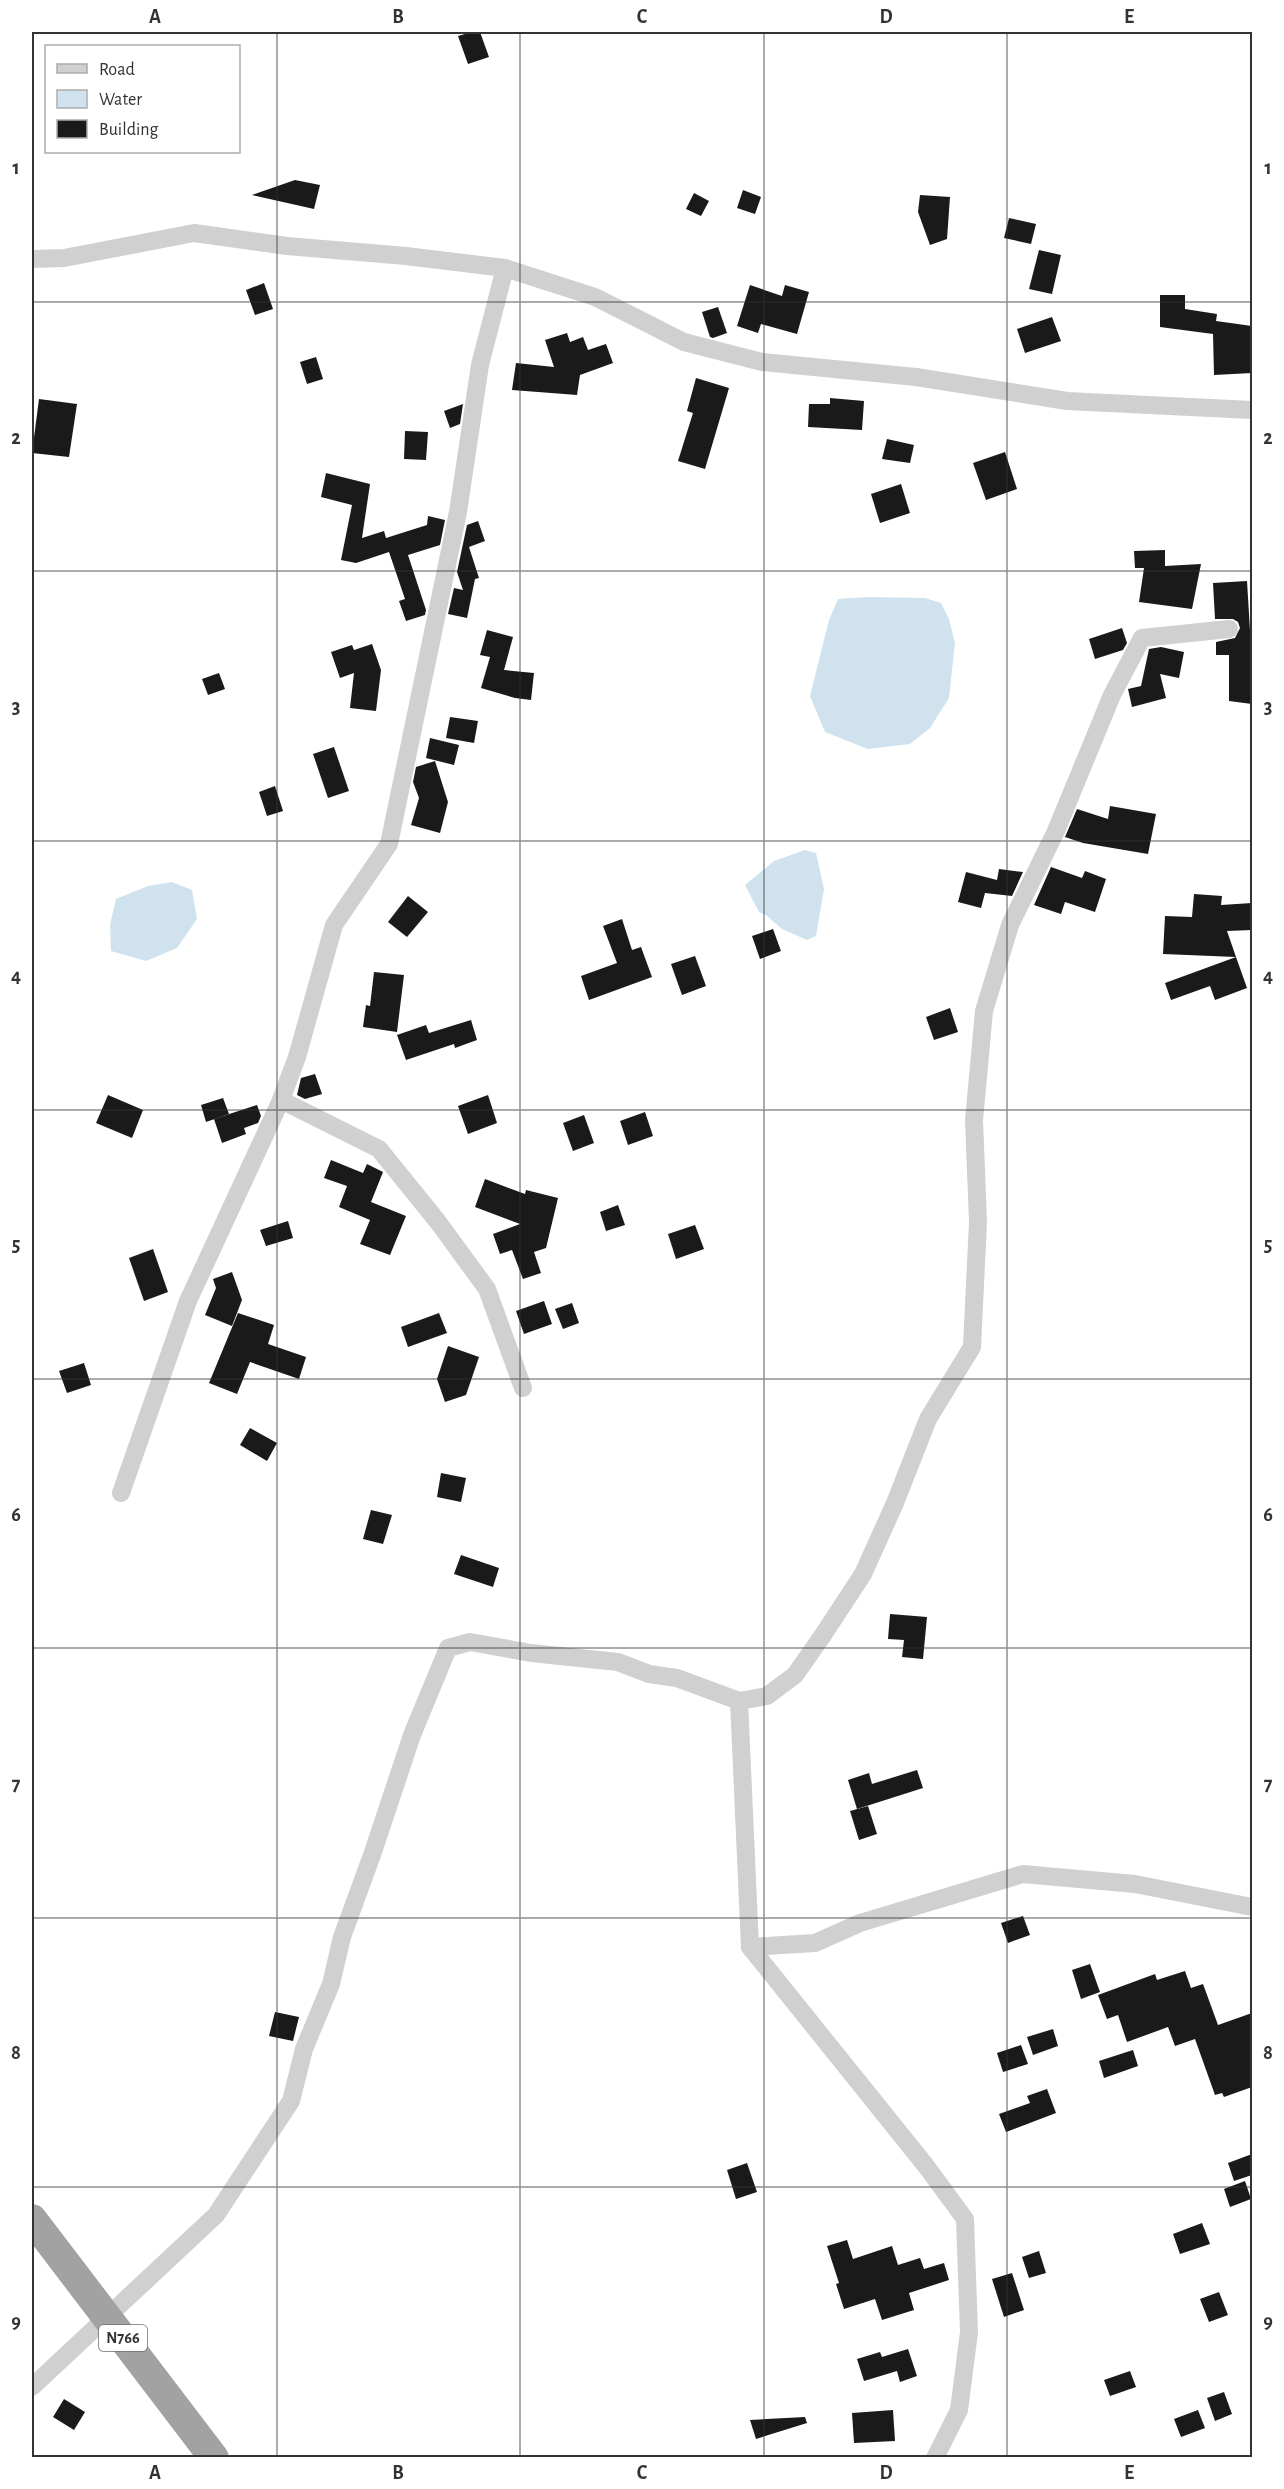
<svg xmlns="http://www.w3.org/2000/svg" width="1284" height="2489" font-family="'Alegreya Sans',sans-serif">
  <style>
    .water { fill: #cfe2ee }
    .building { fill: #1a1a1a }
    .lines { fill: none; stroke-linecap: round; stroke-linejoin: round }
    .minor { stroke: #d0d0d0; stroke-width: 18 }
    .trunk { stroke: #a2a2a2; stroke-width: 30 }
    .grid { fill: none; stroke: #333; stroke-width: 1.5; stroke-opacity: 0.55 }
    .labels { text-anchor: middle; dominant-baseline: central; stroke-width: 6; stroke-linejoin: round; paint-order: stroke }
    .shield { fill: #fff; stroke: #707070; stroke-width: 1.5 }
    .shield-label { font-size: 16px; font-weight: bold; fill: #333 }
    .neatline { fill: none; stroke: #333; stroke-width: 2 }
    .grid-label { font-size: 20px; text-anchor: middle; font-weight: bold; fill: #333 }
  </style>
  <rect width="100%" height="100%" fill="#fff"/>
  <g class="water">
    <path d="M868 597 925 598 941 603 949 619 955 643 949 698 930 728 910 744 868 749 825 732 810 696 829 620 838 599Z"/>
    <path d="M805 850 816 853 824 889 816 936 807 940 782 929 766 915 759 912 745 885 774 861Z"/>
    <path d="M172 882 192 890 197 919 177 948 146 961 111 951 110 925 116 899 148 886Z"/>
  </g>
  <g class="building">
    <path d="M472 32H480L489 57 468 64 458 36Z"/>
    <path d="M295 180 320 185 314 209 252 195Z"/>
    <path d="M743 190 761 197 755 214 737 208Z"/>
    <path d="M694 193 709 201 701 216 686 209Z"/>
    <path d="M920 195 950 197 947 239 930 245 918 212Z"/>
    <path d="M1009 218 1036 224 1031 244 1004 238Z"/>
    <path d="M1039 250 1061 255 1052 294 1029 289Z"/>
    <path d="M264 283 273 309 255 315 246 290Z"/>
    <path d="M750 285 782 296 785 285 809 292 797 334 761 324 758 333 737 326Z"/>
    <path d="M1160 295H1185V309L1217 314 1216 321 1252 326V373L1214 375 1213 334 1160 327Z"/>
    <path d="M718 307 727 333 713 338 710 337 702 312Z"/>
    <path d="M1052 317 1061 341 1025 353 1017 329Z"/>
    <path d="M567 333 570 342 583 337 588 350 606 344 613 363 580 375 577 395 512 390 516 363 554 367 545 340Z"/>
    <path d="M316 357 323 379 307 384 300 362Z"/>
    <path d="M696 378 729 388 705 469 678 461 693 413 687 411Z"/>
    <path d="M830 398 864 401 862 430 808 427 809 404H830Z"/>
    <path d="M39 399 77 404 69 457 32 453Z"/>
    <path d="M463 404 460 424 450 428 444 411Z"/>
    <path d="M405 431 428 432 426 460 404 459Z"/>
    <path d="M887 439 914 445 910 463 882 459Z"/>
    <path d="M1005 452 1017 489 986 500 973 463Z"/>
    <path d="M326 473 370 484 362 538 384 531 386 538 427 525 428 516 445 520 440 545 408 555 426 610 425 615 406 621 399 601 405 599 389 552 356 563 341 560 352 505 321 497Z"/>
    <path d="M901 484 910 513 880 523 871 494Z"/>
    <path d="M478 521 485 541 469 547 479 578 475 579 467 618 448 614 454 588 463 590 457 572 467 525Z"/>
    <path d="M1165 550V566L1201 564 1192 609 1139 602 1144 568H1135L1134 551Z"/>
    <path d="M1247 581 1251 647H1252V704L1229 701V655H1216V642L1235 638 1240 628 1238 622 1233 619H1215L1213 583Z"/>
    <path d="M1122 628 1127 643 1123 650 1095 659 1089 639Z"/>
    <path d="M487 630 513 637 504 670 534 673 531 700 515 698 481 688 490 657 480 655Z"/>
    <path d="M372 644 381 670 376 711 350 708 354 673 340 678 331 652 352 645 354 650Z"/>
    <path d="M1161 647 1184 652 1179 678 1160 674 1166 698 1132 707 1128 689 1141 686 1149 649Z"/>
    <path d="M219 673 225 689 208 695 202 679Z"/>
    <path d="M450 717 478 721 474 743 446 738Z"/>
    <path d="M430 738 459 745 454 765 426 758Z"/>
    <path d="M334 747 349 791 328 798 313 754Z"/>
    <path d="M435 761 448 802 440 833 411 825 419 798 413 782 416 767Z"/>
    <path d="M275 786 283 811 267 816 259 792Z"/>
    <path d="M1110 806 1156 814 1148 854 1083 843 1065 837 1077 809 1108 819Z"/>
    <path d="M1051 867 1082 878 1085 871 1106 879 1095 912 1065 902 1061 914 1034 905Z"/>
    <path d="M999 869 1023 872 1012 896 985 893 981 908 958 902 966 872 997 880Z"/>
    <path d="M1194 894 1222 896 1221 905 1252 903V930L1227 931 1236 957 1163 954 1165 916 1192 917Z"/>
    <path d="M408 896 428 912 407 937 388 922Z"/>
    <path d="M622 919 632 950 641 947 652 977 589 1000 581 976 617 963 603 926Z"/>
    <path d="M773 929 781 951 760 959 752 936Z"/>
    <path d="M695 956 706 986 682 995 671 964Z"/>
    <path d="M1236 957 1247 988 1215 1000 1210 986 1171 1000 1165 983Z"/>
    <path d="M374 972 404 975 397 1032 363 1027 366 1005 370 1006Z"/>
    <path d="M950 1008 958 1032 934 1040 926 1017Z"/>
    <path d="M471 1020 477 1040 455 1048 454 1044 406 1060 397 1035 426 1025 429 1033Z"/>
    <path d="M315 1074 322 1094 305 1099 297 1095 301 1078Z"/>
    <path d="M108 1095 143 1110 132 1138 96 1123Z"/>
    <path d="M488 1095 497 1123 468 1134 458 1106Z"/>
    <path d="M223 1098 229 1114 206 1122 201 1105Z"/>
    <path d="M257 1105 261 1116 258 1123 244 1128 246 1134 222 1143 214 1119Z"/>
    <path d="M645 1112 653 1136 628 1145 620 1121Z"/>
    <path d="M584 1115 594 1143 573 1151 563 1123Z"/>
    <path d="M331 1160 363 1173 367 1164 383 1172 371 1202 406 1216 390 1255 360 1244 370 1220 339 1207 347 1186 324 1178Z"/>
    <path d="M485 1179 525 1194 526 1190 558 1198 546 1248 534 1252 541 1273 523 1279 512 1250 500 1254 493 1234 520 1224 475 1207Z"/>
    <path d="M618 1205 625 1225 606 1231 600 1212Z"/>
    <path d="M288 1221 293 1238 266 1246 260 1230Z"/>
    <path d="M695 1225 704 1249 676 1259 668 1234Z"/>
    <path d="M153 1249 168 1292 144 1301 129 1258Z"/>
    <path d="M232 1272 242 1300 232 1326 205 1315 216 1288 213 1279Z"/>
    <path d="M544 1301 552 1324 524 1334 516 1311Z"/>
    <path d="M572 1303 579 1323 563 1329 555 1309Z"/>
    <path d="M238 1313 274 1325 268 1344 306 1357 299 1379 250 1362 237 1394 209 1383Z"/>
    <path d="M439 1313 447 1333 408 1347 401 1327Z"/>
    <path d="M448 1346 479 1357 466 1395 445 1402 437 1379Z"/>
    <path d="M84 1363 91 1385 67 1393 59 1371Z"/>
    <path d="M250 1428 277 1443 267 1461 240 1445Z"/>
    <path d="M441 1473 466 1478 461 1502 437 1497Z"/>
    <path d="M371 1510 392 1515 383 1544 363 1539Z"/>
    <path d="M461 1555 499 1568 493 1587 454 1574Z"/>
    <path d="M890 1614 927 1617 923 1659 902 1657 904 1640 888 1639Z"/>
    <path d="M917 1770 923 1788 857 1809 848 1780 869 1773 872 1784Z"/>
    <path d="M868 1806 877 1834 859 1840 850 1811Z"/>
    <path d="M1023 1916 1030 1935 1008 1943 1001 1923Z"/>
    <path d="M1090 1964 1100 1992 1081 1999 1072 1970Z"/>
    <path d="M1185 1971 1191 1988 1203 1984 1218 2025 1252 2013V2087L1224 2097 1222 2093 1215 2095 1195 2039 1175 2046 1168 2027 1127 2042 1118 2015 1107 2019 1098 1995 1155 1974 1157 1980Z"/>
    <path d="M275 2012 299 2017 293 2041 269 2036Z"/>
    <path d="M1053 2029 1058 2046 1033 2055 1027 2037Z"/>
    <path d="M1021 2045 1028 2064 1003 2072 997 2053Z"/>
    <path d="M1133 2050 1138 2066 1104 2078 1099 2061Z"/>
    <path d="M1047 2089 1056 2113 1006 2132 999 2114 1030 2103 1027 2096Z"/>
    <path d="M1252 2154V2175L1234 2181 1228 2163Z"/>
    <path d="M747 2163 757 2192 736 2199 727 2170Z"/>
    <path d="M1245 2181 1251 2199 1230 2207 1224 2189Z"/>
    <path d="M1202 2223 1210 2244 1180 2254 1173 2234Z"/>
    <path d="M847 2240 853 2259 892 2246 898 2265 920 2258 924 2269 944 2263 949 2280 909 2293 914 2310 882 2320 875 2299 844 2309 836 2284 839 2283 827 2246Z"/>
    <path d="M1039 2251 1046 2273 1029 2278 1022 2257Z"/>
    <path d="M1012 2273 1024 2310 1004 2317 992 2279Z"/>
    <path d="M1219 2292 1228 2315 1209 2322 1200 2299Z"/>
    <path d="M908 2349 917 2376 900 2382 897 2371 864 2381 857 2359 880 2352 882 2357Z"/>
    <path d="M1130 2371 1136 2387 1110 2396 1104 2380Z"/>
    <path d="M1224 2392 1232 2414 1215 2421 1207 2398Z"/>
    <path d="M64 2399 85 2412 74 2430 53 2417Z"/>
    <path d="M893 2410 895 2441 854 2443 852 2413Z"/>
    <path d="M1198 2410 1205 2428 1181 2437 1174 2419Z"/>
    <path d="M805 2417 807 2423 756 2439 750 2420Z"/>
  </g>
  <g class="lines">
    <g class="minor">
      <path d="M32 259 64 258 194 233 287 246 406 256 505 268 595 297 684 342 762 362 916 377 1067 401 1252 410"/>
      <path d="M281 1100 379 1149 438 1222 487 1289 523 1388"/>
      <path d="M121 1493 188 1301 281 1100 297 1057 334 925 389 844 458 512 480 365 505 268"/>
      <path d="M739 1701 750 1947 926 2166 965 2219 969 2332 959 2410 935 2458"/>
      <path d="M750 1947 815 1943 860 1923 1023 1874 1135 1884 1252 1907"/>
      <path d="M32 2387 216 2215 291 2101 304 2049 331 1984 342 1937 372 1855 412 1735 448 1648 470 1642 531 1653 618 1662 649 1674 677 1678 739 1701 767 1696 795 1675 823 1635 863 1574 895 1503 928 1419 972 1347 978 1222 974 1120 984 1011 1010 925 1056 831 1112 695 1142 638 1229 629"/>
    </g>
    <path class="trunk" d="M32 2219 214 2458"/>
  </g>
  <path class="grid" d="M277 32V2458M520 32V2458M764 32V2458M1007 32V2458M32 302H1252M32 571H1252M32 841H1252M32 1110H1252M32 1379H1252M32 1648H1252M32 1918H1252M32 2187H1252"/>
  <g class="labels">
    <rect class="shield" x="99" y="2325" width="48" height="26" rx="4.5"/>
    <g class="shield-label">
      <text x="123" y="2338">N766</text>
    </g>
  </g>
  <rect width="1284" height="2489" fill="none" stroke="#ffffff" stroke-width="66"/>
  <rect x="45" y="45" width="195" height="108" fill="#ffffff" stroke="#adadad" stroke-width="1.5"/>
  <rect x="57" y="64" width="30" height="9" fill="#d0d0d0" stroke="#adadad" stroke-width="1.5"/>
  <text x="99" y="75" font-size="18" fill="#333333">Road</text>
  <rect x="57" y="90" width="30" height="18" fill="#cfe2ee" stroke="#adadad" stroke-width="1.5"/>
  <text x="99" y="105" font-size="18" fill="#333333">Water</text>
  <rect x="57" y="120" width="30" height="18" fill="#1a1a1a" stroke="#adadad" stroke-width="1.5"/>
  <text x="99" y="135" font-size="18" fill="#333333">Building</text>
  <rect x="33" y="33" width="1218" height="2423" class="neatline"/>
  <g class="grid-label">
    <text x="155" y="23">A</text>
    <text x="398" y="23">B</text>
    <text x="642" y="23">C</text>
    <text x="886" y="23">D</text>
    <text x="1129" y="23">E</text>
    <text x="16" y="174">1</text>
    <text x="1268" y="174">1</text>
    <text x="16" y="444">2</text>
    <text x="1268" y="444">2</text>
    <text x="16" y="713">3</text>
    <text x="1268" y="713">3</text>
    <text x="16" y="982">4</text>
    <text x="1268" y="982">4</text>
    <text x="16" y="1251">5</text>
    <text x="1268" y="1251">5</text>
    <text x="16" y="1521">6</text>
    <text x="1268" y="1521">6</text>
    <text x="16" y="1790">7</text>
    <text x="1268" y="1790">7</text>
    <text x="16" y="2059">8</text>
    <text x="1268" y="2059">8</text>
    <text x="16" y="2328">9</text>
    <text x="1268" y="2328">9</text>
    <text x="155" y="2479">A</text>
    <text x="398" y="2479">B</text>
    <text x="642" y="2479">C</text>
    <text x="886" y="2479">D</text>
    <text x="1129" y="2479">E</text>
  </g>
</svg>
